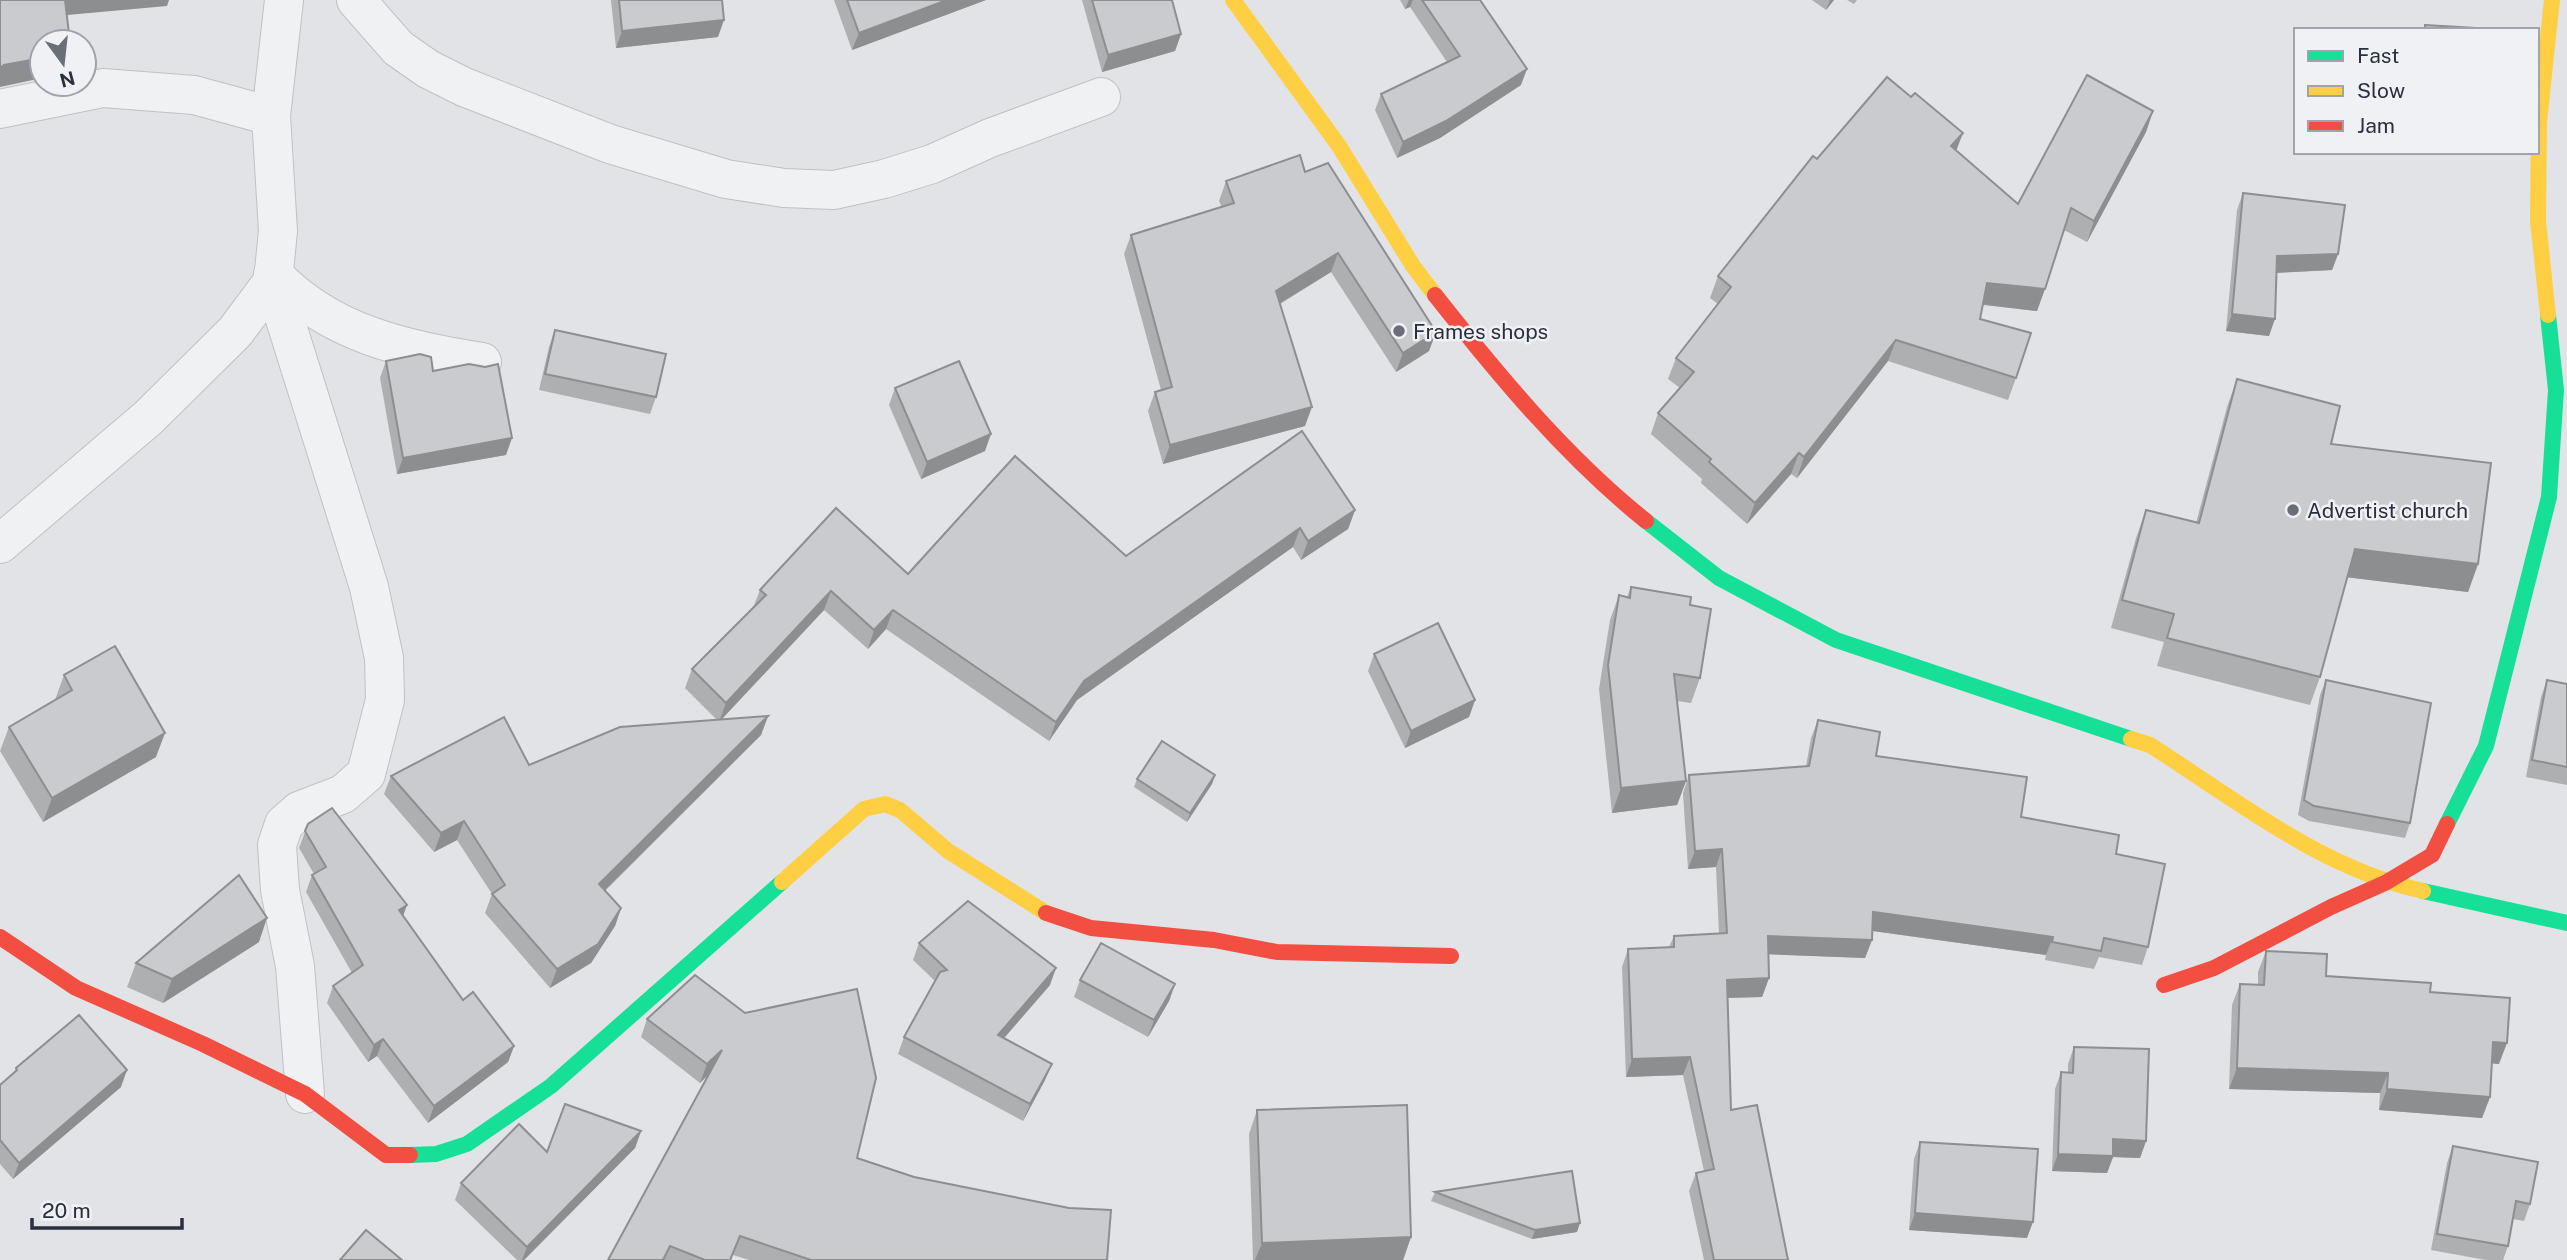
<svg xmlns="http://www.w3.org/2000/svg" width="2567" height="1260" font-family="'Public Sans',sans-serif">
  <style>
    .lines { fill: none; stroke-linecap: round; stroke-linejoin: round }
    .street-casing { stroke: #c0c1c4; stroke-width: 40 }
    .street { stroke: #f0f1f3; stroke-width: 38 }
    .fast { stroke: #16e098; stroke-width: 16 }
    .slow { stroke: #ffcf43; stroke-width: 16 }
    .jam { stroke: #f24e42; stroke-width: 16 }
    .wall { fill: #aeafb1 }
    .shaded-wall { fill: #8d8e90 }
    .building { fill: #cacbce; stroke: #8d8e90; stroke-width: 2 }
    .poi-dot { fill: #6a6e79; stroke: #eff1f5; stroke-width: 2.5 }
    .labels { text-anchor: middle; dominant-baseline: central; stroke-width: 5; stroke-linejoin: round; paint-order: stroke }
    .poi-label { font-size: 21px; fill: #292f3e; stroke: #eff1f5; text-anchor: start }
  </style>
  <rect width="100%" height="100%" fill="#e2e3e6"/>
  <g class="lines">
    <g class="street-casing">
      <g id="street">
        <path d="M356 0 398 48 428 69 464 87 610 144 726 179 784 188 834 190 884 179 932 164 990 138 1101 97"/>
        <path d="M0 109 103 88 194 95 271 116"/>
        <path d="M273 274C330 334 403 349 482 362"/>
        <path d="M273 281 369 587 384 658 385 700 366 774 343 794 299 811 284 824 277 845 280 890 295 966 305 1094"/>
        <path d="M0 544 148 418 235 332 273 281 278 231 271 116 284 0"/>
      </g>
    </g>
    <use href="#street" class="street"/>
    <g class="fast">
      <path d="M1646 521 1719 578 1836 640 2131 739"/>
      <path d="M2447 824 2486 746 2549 497 2556 390 2548 315"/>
      <path d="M2423 891 2567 923"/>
      <path d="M410 1155 436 1154 467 1144 551 1086 782 882"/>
    </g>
    <g class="slow">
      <path d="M1233 0 1339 146 1413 266 1435 295"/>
      <path d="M2548 315 2538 221 2539 122 2552 0"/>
      <path d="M2131 739 2150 745C2236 800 2322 869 2423 891"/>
      <path d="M782 882 864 809 885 804 900 810 948 851 1046 913"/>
    </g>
    <g class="jam">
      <path d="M1435 295C1499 376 1565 456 1646 521"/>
      <path d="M1046 913 1091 928 1214 940 1277 952 1451 956"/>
      <path d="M0 937 76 988 203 1044 305 1094 386 1155H410"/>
      <path d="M2164 985 2214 968 2331 907 2385 883 2432 855 2447 824"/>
    </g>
  </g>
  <g class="wall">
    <path d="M611 0H722L718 37 616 48Z"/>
    <path d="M834 0H986L852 50Z"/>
    <path d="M1082 0H1172L1181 34 1175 51 1102 72Z"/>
    <path d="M1400 0H1480L1521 85 1440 138 1397 158 1375 110 1381 94 1447 62 1410 7 1405 9Z"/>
    <path d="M1812 0H1834L1826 10Z"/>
    <path d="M1847 0H1857L1854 4Z"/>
    <path d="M2153 111 2146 132 2087 242 2064 230 2037 311 1983 305 1980 319 2016 378 2008 400 1888 361 1797 478 1791 474 1747 524 1701 483 1702 479 1651 434 1658 413 1680 388 1668 379 1676 358 1718 304 1710 298 1718 276 1817 159 1956 150 2018 204Z"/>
    <path d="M1305 172 1436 332 1429 351 1396 372 1331 272 1280 304 1305 426 1163 464 1148 411 1155 392 1161 390 1124 254 1131 235 1222 207 1219 201 1226 181Z"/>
    <path d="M2243 193 2338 254 2332 270 2276 273 2269 336 2226 331 2237 210Z"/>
    <path d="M555 330 656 397 650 414 539 390 549 347Z"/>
    <path d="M386 361 433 371 506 455 397 474 380 378Z"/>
    <path d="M2237 379 2331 444 2478 564 2468 592 2347 577 2320 677 2310 705 2157 666 2164 642 2111 628 2136 538 2146 510 2196 523 2227 407Z"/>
    <path d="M895 388 985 451 921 479 889 405Z"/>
    <path d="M1355 510 1348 529 1301 560 1293 547 1077 700 1049 741 886 629 868 649 824 610 722 719 768 716 761 735 605 891 621 908 615 926 591 963 550 988 485 913 492 894 457 840 434 852 384 794 391 776 529 765 717 720 685 688 692 669 753 608 760 590 908 574 1126 556Z"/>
    <path d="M1631 587 1690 605 1700 678 1691 703 1677 701 1686 781 1677 805 1612 813 1599 689 1610 620 1619 595 1627 597Z"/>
    <path d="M1374 654 1475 700 1469 717 1405 748 1368 671Z"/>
    <path d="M64 675 156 757 43 822 0 751 9 727 55 700Z"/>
    <path d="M2326 680 2410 823 2405 838 2309 821 2298 815 2320 695Z"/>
    <path d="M2547 680 2567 684V785L2526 777 2541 697Z"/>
    <path d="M1818 720 1876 756 2021 817 2116 854 2148 947 2142 965 2099 957 2094 969 2045 960 2046 955 1872 931V940L1865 958 1768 954 1769 978 1762 997 1728 998 1731 1110 1788 1260H1704L1689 1191 1696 1173 1704 1171 1683 1075 1626 1077 1622 967 1628 949 1669 947 1674 936 1719 934 1716 867 1688 869 1683 793 1689 775 1806 766 1811 738Z"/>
    <path d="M1215 775 1212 784 1187 822 1134 787 1137 779Z"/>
    <path d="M308 824 403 915 463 1000 514 1046 508 1062 428 1123 377 1056 368 1062 327 1003 333 986 352 973 306 892 312 875 314 874 299 848Z"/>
    <path d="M259 942 163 1003 127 987 136 963Z"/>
    <path d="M919 943 1050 985 1004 1038 1045 1080 1023 1121 898 1054 904 1037 935 981 913 960Z"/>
    <path d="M2266 951 2326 976 2430 992 2499 1064 2492 1063 2490 1097 2482 1118 2379 1110 2380 1093 2229 1089 2232 1005 2240 984 2258 985V972Z"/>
    <path d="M1080 980 1175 984 1169 1001 1148 1037 1074 997Z"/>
    <path d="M647 1019 857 1158 1107 1260H749L733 1255 731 1260H608L708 1075 700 1083 641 1037Z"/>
    <path d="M2074 1047 2146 1141 2140 1158 2113 1157 2107 1173 2052 1171 2055 1089 2061 1072 2068 1073V1064Z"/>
    <path d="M16 1068 121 1087 13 1179 0 1164V1085L14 1074Z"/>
    <path d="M1257 1110 1411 1237 1403 1260H1253L1249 1134Z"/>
    <path d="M641 1131 635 1148 524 1260H517L455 1200 461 1183 547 1152Z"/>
    <path d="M1920 1142 2027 1238 1909 1230 1914 1159Z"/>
    <path d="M2453 1146 2530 1204 2524 1221 2513 1219 2508 1246 2503 1260H2486L2431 1250 2447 1163Z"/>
    <path d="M1435 1192 1577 1232 1532 1239 1431 1201Z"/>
  </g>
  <g class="shaded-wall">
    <path d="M62 0H169L167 6 56 16Z"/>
    <path d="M947 0H986L852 50 859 33Z"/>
    <path d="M1409 0H1413L1410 7 1405 9Z"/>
    <path d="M1830 0H1834L1826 10Z"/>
    <path d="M724 20 718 37 616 48 622 31Z"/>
    <path d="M1181 34 1175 51 1102 72 1108 55Z"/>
    <path d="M42 58V78L0 87V68L4 65Z"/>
    <path d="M1527 69 1521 85 1440 138 1397 158 1403 142Z"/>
    <path d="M2153 111 2146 132 2087 242 2094 221Z"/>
    <path d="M1963 133 1955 154 1951 146Z"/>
    <path d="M1338 253 1331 272 1269 310 1276 291Z"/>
    <path d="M2338 254 2332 270 2271 273 2277 256Z"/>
    <path d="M1987 283 2045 289 2037 311 1979 304Z"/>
    <path d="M2232 314 2275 319 2269 336 2226 331Z"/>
    <path d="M1436 332 1429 351 1396 372 1403 353Z"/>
    <path d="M1896 340 1888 361 1797 478 1804 457Z"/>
    <path d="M1312 407 1305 426 1163 464 1170 445Z"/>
    <path d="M991 434 985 451 921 479 927 462Z"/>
    <path d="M512 438 506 455 397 474 403 458Z"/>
    <path d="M1799 453 1791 474 1747 524 1755 503Z"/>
    <path d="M1355 510 1348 529 1301 560 1308 541Z"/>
    <path d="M1300 528 1293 547 1077 700 1049 741 1056 722 1084 681Z"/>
    <path d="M2355 549 2478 564 2468 592 2345 577Z"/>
    <path d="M831 591 824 610 719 722 726 703Z"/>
    <path d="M893 610 886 629 868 649 874 630Z"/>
    <path d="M1475 700 1469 717 1405 748 1411 731Z"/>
    <path d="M768 716 761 735 592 903 599 884Z"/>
    <path d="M165 733 156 757 43 822 52 798Z"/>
    <path d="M1215 775 1212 784 1187 822 1190 813Z"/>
    <path d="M1686 781 1677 805 1612 813 1621 788Z"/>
    <path d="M464 821 457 840 434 852 441 833Z"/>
    <path d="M1722 849 1716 867 1688 869 1695 851Z"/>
    <path d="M407 905 401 922 399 910Z"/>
    <path d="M621 908 615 926 591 963 550 988 557 969Z"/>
    <path d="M1873 912 2053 937 2046 955 1866 930Z"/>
    <path d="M267 918 259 942 163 1003 172 979Z"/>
    <path d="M1768 936 1872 940 1865 958 1761 954Z"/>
    <path d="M1056 968 1050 985 992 1052 998 1035Z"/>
    <path d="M1769 978 1762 997 1721 998 1727 980Z"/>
    <path d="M1175 984 1169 1001 1148 1037 1154 1020Z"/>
    <path d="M383 1039 377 1056 368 1062 374 1045Z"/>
    <path d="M2493 1042 2507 1043 2499 1064 2486 1063Z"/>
    <path d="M514 1046 508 1062 428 1123 434 1106Z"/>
    <path d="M722 1050 715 1068 700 1083 707 1064Z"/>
    <path d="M1690 1057 1683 1075 1626 1077 1632 1059Z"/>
    <path d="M1052 1064 1045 1080 1023 1121 1030 1104Z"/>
    <path d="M2237 1068 2388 1073 2380 1093 2229 1089Z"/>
    <path d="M127 1070 121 1087 13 1179 19 1163Z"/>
    <path d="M2387 1089 2490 1097 2482 1118 2379 1110Z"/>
    <path d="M641 1131 635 1148 524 1260H522L527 1247Z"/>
    <path d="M2113 1139 2146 1141 2140 1158 2113 1157 2107 1173 2052 1171 2058 1154Z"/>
    <path d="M1915 1213 2033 1222 2027 1238 1909 1230Z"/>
    <path d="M1580 1223 1577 1232 1532 1239 1535 1230Z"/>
    <path d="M1411 1237 1403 1260H1255L1262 1243Z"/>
  </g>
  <g class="building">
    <path d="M0 0H65L70 42H42V58L4 65 0 68Z"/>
    <path d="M619 0H722L724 20 622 31Z"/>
    <path d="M847 0H947L859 33Z"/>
    <path d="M1092 0H1172L1181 34 1108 55Z"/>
    <path d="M1422 0H1480L1527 69 1446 121 1403 142 1381 94 1460 56Z"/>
    <path d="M2425 25 2475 28V30H2425Z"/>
    <path d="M2087 75 2153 111 2094 221 2071 208 2045 289 1987 283 1980 319 2031 333 2016 378 1896 340 1804 457 1799 453 1755 503 1709 462 1711 459 1658 413 1694 372 1676 358 1731 287 1718 276 1813 156 1817 159 1887 77 1911 97 1915 93 1963 133 1951 146 2018 204Z"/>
    <path d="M1300 155 1305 172 1328 163 1436 332 1403 353 1338 253 1276 291 1312 407 1170 445 1155 392 1172 387 1131 235 1234 203 1226 181Z"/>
    <path d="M2243 193 2345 205 2338 254 2277 256 2275 319 2232 314Z"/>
    <path d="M555 330 666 354 656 397 545 374Z"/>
    <path d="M420 354 431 357 433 371 469 364 485 367 498 364 512 438 403 458 386 361Z"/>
    <path d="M959 361 991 434 927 462 895 388Z"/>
    <path d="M2237 379 2340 406 2331 444 2491 463 2478 564 2355 549 2320 677 2167 638 2174 614 2122 600 2146 510 2199 523Z"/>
    <path d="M1302 431 1355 510 1308 541 1300 528 1084 681 1056 722 893 610 874 630 831 591 726 703 692 669 766 595 760 590 836 508 908 574 1015 456 1126 556Z"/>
    <path d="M1631 587 1691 597 1690 605 1711 609 1700 678 1674 674 1686 781 1621 788 1608 665 1619 595 1630 598Z"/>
    <path d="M1438 623 1475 700 1411 731 1374 654Z"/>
    <path d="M115 646 165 733 52 798 9 727 72 690 64 675Z"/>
    <path d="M2326 680 2431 703 2410 823 2314 806 2304 800Z"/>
    <path d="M2547 680 2567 684V767L2532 760Z"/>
    <path d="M768 716 599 884 621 908 598 944 557 969 492 894 505 885 464 821 441 833 391 776 504 717 529 765 620 727Z"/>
    <path d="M1818 720 1880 732 1876 756 2027 777 2021 817 2119 835 2116 854 2165 864 2148 947 2104 938 2101 951 2052 942 2053 937 1873 912 1872 940 1768 936 1769 978 1727 980 1731 1110 1757 1105 1788 1260H1714L1696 1173 1714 1169 1690 1057 1632 1059 1628 949 1674 947V936L1727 933 1722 849 1695 851 1689 775 1809 766Z"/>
    <path d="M1162 741 1215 775 1190 813 1137 779Z"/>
    <path d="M332 808 407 905 399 910 463 1000 473 992 514 1046 434 1106 383 1039 374 1045 333 986 363 965 312 875 326 867 305 831 308 824Z"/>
    <path d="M239 875 267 918 172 979 136 963Z"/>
    <path d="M968 901 1056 968 998 1035 1052 1064 1030 1104 904 1037 940 972 947 970 919 943Z"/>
    <path d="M1101 943 1175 984 1154 1020 1080 980Z"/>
    <path d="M2266 951 2327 954 2326 976 2431 983 2430 992 2510 998 2507 1043 2493 1042 2490 1097 2387 1089 2388 1073 2237 1068 2240 984 2264 985Z"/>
    <path d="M695 975 745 1013 857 989 876 1078 857 1158 914 1177 1069 1208 1111 1210 1107 1260H811L740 1236 730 1260H705L670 1246 663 1260H608L722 1050 707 1064 647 1019Z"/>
    <path d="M79 1015 127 1070 19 1163 0 1140V1085L17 1070 16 1068Z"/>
    <path d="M2074 1047 2149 1049 2146 1141 2113 1139V1156L2058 1154 2061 1072 2073 1073Z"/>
    <path d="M565 1104 641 1131 527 1247 461 1183 519 1124 547 1152Z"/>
    <path d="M1407 1105 1411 1237 1262 1243 1257 1110Z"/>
    <path d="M1920 1142 2038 1149 2033 1222 1915 1213Z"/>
    <path d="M2453 1146 2538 1162 2530 1204 2516 1201 2508 1246 2437 1234Z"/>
    <path d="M1572 1171 1580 1223 1535 1230 1435 1192Z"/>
    <path d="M366 1230 402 1260H340Z"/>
  </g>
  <g class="poi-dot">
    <circle cx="1399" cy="331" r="7"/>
    <circle cx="2293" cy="510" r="7"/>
  </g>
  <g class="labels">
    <g class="poi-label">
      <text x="1413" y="331">Frames shops</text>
      <text x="2307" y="510">Advertist church</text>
    </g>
  </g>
  <rect x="2294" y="28" width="245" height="126" fill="#eff1f5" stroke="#a0a3ac" stroke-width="2"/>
  <rect x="2308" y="51" width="35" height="10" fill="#16e098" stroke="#a0a3ac" stroke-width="2"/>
  <text x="2357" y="63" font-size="21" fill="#292f3e">Fast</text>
  <rect x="2308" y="86" width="35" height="10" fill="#ffcf43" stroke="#a0a3ac" stroke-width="2"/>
  <text x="2357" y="98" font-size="21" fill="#292f3e">Slow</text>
  <rect x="2308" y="121" width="35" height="10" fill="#f24e42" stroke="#a0a3ac" stroke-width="2"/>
  <text x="2357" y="133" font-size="21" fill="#292f3e">Jam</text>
  <g transform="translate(63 63) rotate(165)"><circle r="33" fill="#eff1f5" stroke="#a0a3ac" stroke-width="2"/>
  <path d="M0-5L12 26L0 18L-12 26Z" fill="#6a6e79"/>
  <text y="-10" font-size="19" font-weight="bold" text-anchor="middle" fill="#292f3e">N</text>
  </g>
  <path d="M32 1218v10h150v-10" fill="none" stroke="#292f3e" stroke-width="3.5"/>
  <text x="42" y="1218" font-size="21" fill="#292f3e" stroke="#eff1f5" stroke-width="5" paint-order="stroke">20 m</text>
</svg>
